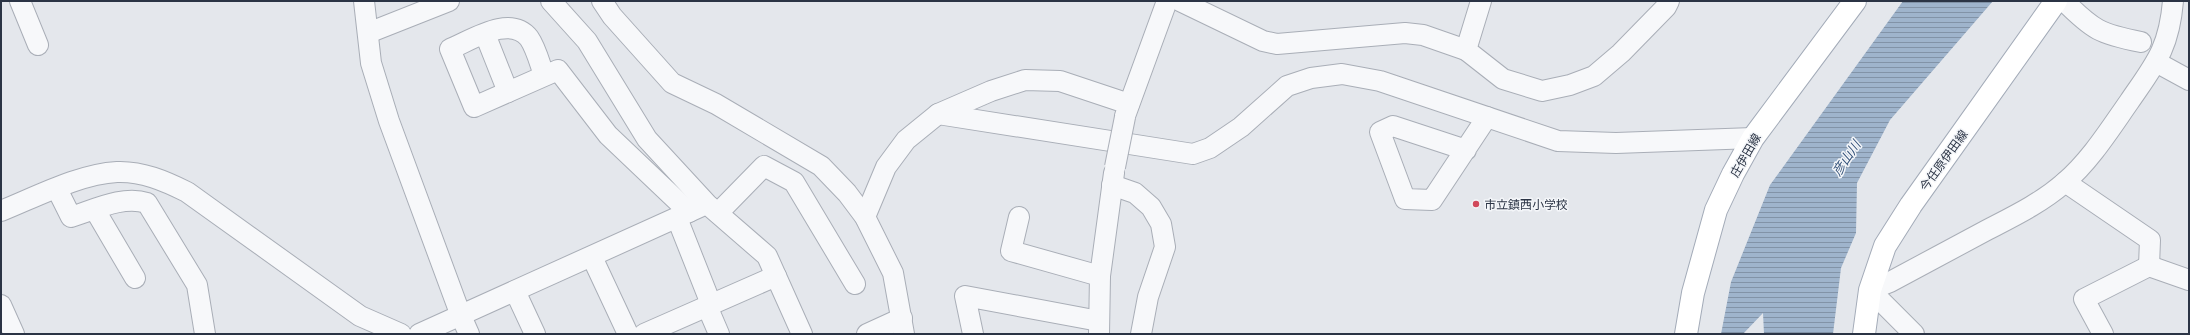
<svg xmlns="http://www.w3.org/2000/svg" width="2190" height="335" font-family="Commissioner,'Noto Sans JP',sans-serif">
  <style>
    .water { fill: url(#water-rules) }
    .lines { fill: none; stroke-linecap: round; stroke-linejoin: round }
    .minor-casing { stroke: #a9aeb7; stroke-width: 22 }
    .major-casing { stroke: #a3abb8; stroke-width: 24 }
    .minor { stroke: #f7f8fa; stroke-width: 20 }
    .major { stroke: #fff; stroke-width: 22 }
    .minor-bridge-casing { stroke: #a9aeb7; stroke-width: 22; stroke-linecap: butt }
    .minor-bridge { stroke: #f7f8fa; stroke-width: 20 }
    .poi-dot { fill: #d1495b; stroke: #f4f6f9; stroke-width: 1.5 }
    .labels { text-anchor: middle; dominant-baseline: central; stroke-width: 3; stroke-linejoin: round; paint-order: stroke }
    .street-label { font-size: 12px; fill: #2b3445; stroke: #f4f6f9 }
    .poi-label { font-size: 12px; fill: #2b3445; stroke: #f4f6f9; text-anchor: start }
    .water-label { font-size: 13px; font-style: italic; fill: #34527a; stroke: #f4f6f9 }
  </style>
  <defs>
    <pattern id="water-rules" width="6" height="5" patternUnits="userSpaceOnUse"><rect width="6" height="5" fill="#9fb4cc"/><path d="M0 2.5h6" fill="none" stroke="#8293a7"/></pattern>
  </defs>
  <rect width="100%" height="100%" fill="#e4e7ec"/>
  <path class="water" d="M1903 1H1993L1890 120 1857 183 1856 233 1841 268 1833 334H1764L1763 313 1743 334H1721L1731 282 1770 185Z"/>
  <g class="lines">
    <g class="minor-casing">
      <g id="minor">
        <path d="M20 1 38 45"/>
        <path d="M364 1 371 63 389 121 461 316 469 334"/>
        <path d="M551 1 587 41 647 139 707 204 767 256 802 334"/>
        <path d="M602 1 612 16 672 83 716 104 821 166 847 193 865 217 893 273 904 334"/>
        <path d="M1180 1 1263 41 1277 44 1405 33 1423 35 1466 50"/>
        <path d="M1481 1 1466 50 1503 79 1542 91 1570 85 1594 76 1621 53 1666 7 1669 1"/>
        <path d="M2064 1C2093 30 2100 34 2141 42"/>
        <path d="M368 33 449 1"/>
        <path d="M485 34 508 92"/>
        <path d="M2156 62 2189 80"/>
        <path d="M544 75C540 64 536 48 529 38 510 14 472 40 450 49L474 107 558 70 608 135 689 212"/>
        <path d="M938 114 1193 154 1210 148 1241 127 1287 86 1311 78 1342 74 1380 81 1558 141 1616 143 1753 138"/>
        <path d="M1125 116 1167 1"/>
        <path d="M1466 150 1393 126 1380 132 1405 199 1432 200 1487 117"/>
        <path d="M2065 182 2150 240 2149 266"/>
        <path d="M1112 185 1135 193 1151 207 1161 224 1165 247 1148 297 1141 334"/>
        <path d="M57 189 71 217C94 210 123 195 147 203L197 285 205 334"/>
        <path d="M95 210 135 278"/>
        <path d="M1 211C36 197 79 174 117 172 142 171 165 181 187 192L360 316 401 334"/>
        <path d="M718 213 764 166 794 182 855 284"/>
        <path d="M865 217 886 167 906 140 938 114 991 91 1025 80 1060 81 1129 104"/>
        <path d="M1019 217 1011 251 1100 276"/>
        <path d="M677 218 711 304"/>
        <path d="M592 257 628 334"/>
        <path d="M515 291 535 334"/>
        <path d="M1 305 14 334"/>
        <path d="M707 306 719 334"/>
        <path d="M419 334 700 207"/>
        <path d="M644 334 776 276"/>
        <path d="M867 334 902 318"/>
        <path d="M973 334 965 296 1099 321"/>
        <path d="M1099 334 1100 276 1114 173"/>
        <path d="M1914 334 1870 290 1890 282C1922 265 1955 247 1987 230 2014 216 2041 203 2064 183 2090 161 2110 129 2129 102 2155 64 2169 49 2173 1"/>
        <path d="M2103 334 2084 299 2149 266 2189 280"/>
      </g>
    </g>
    <g class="major-casing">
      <g id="major">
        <path d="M1686 334 1693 293 1716 210 1733 174 1753 138 1855 1"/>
        <path d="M1864 334 1870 290 1885 246 1911 205 2056 1"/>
      </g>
    </g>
    <use href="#minor" class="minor"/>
    <use href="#major" class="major"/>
    <g class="minor-bridge-casing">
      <path id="minor-bridge" d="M1115 167 1125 117"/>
    </g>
    <use href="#minor-bridge" class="minor-bridge"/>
  </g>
  <circle class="poi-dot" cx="1476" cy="204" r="4"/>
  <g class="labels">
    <g class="street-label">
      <text transform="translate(1745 155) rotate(-60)">庄伊田線</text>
      <text transform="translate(1943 160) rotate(-54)">今任原伊田線</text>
    </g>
    <g class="poi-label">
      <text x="1484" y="204">市立鎮西小学校</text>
    </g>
    <g class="water-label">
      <text transform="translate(1846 158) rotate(-56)">彦山川</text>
    </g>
  </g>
  <rect width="2190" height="335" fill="none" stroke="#2b3445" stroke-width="4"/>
</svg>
